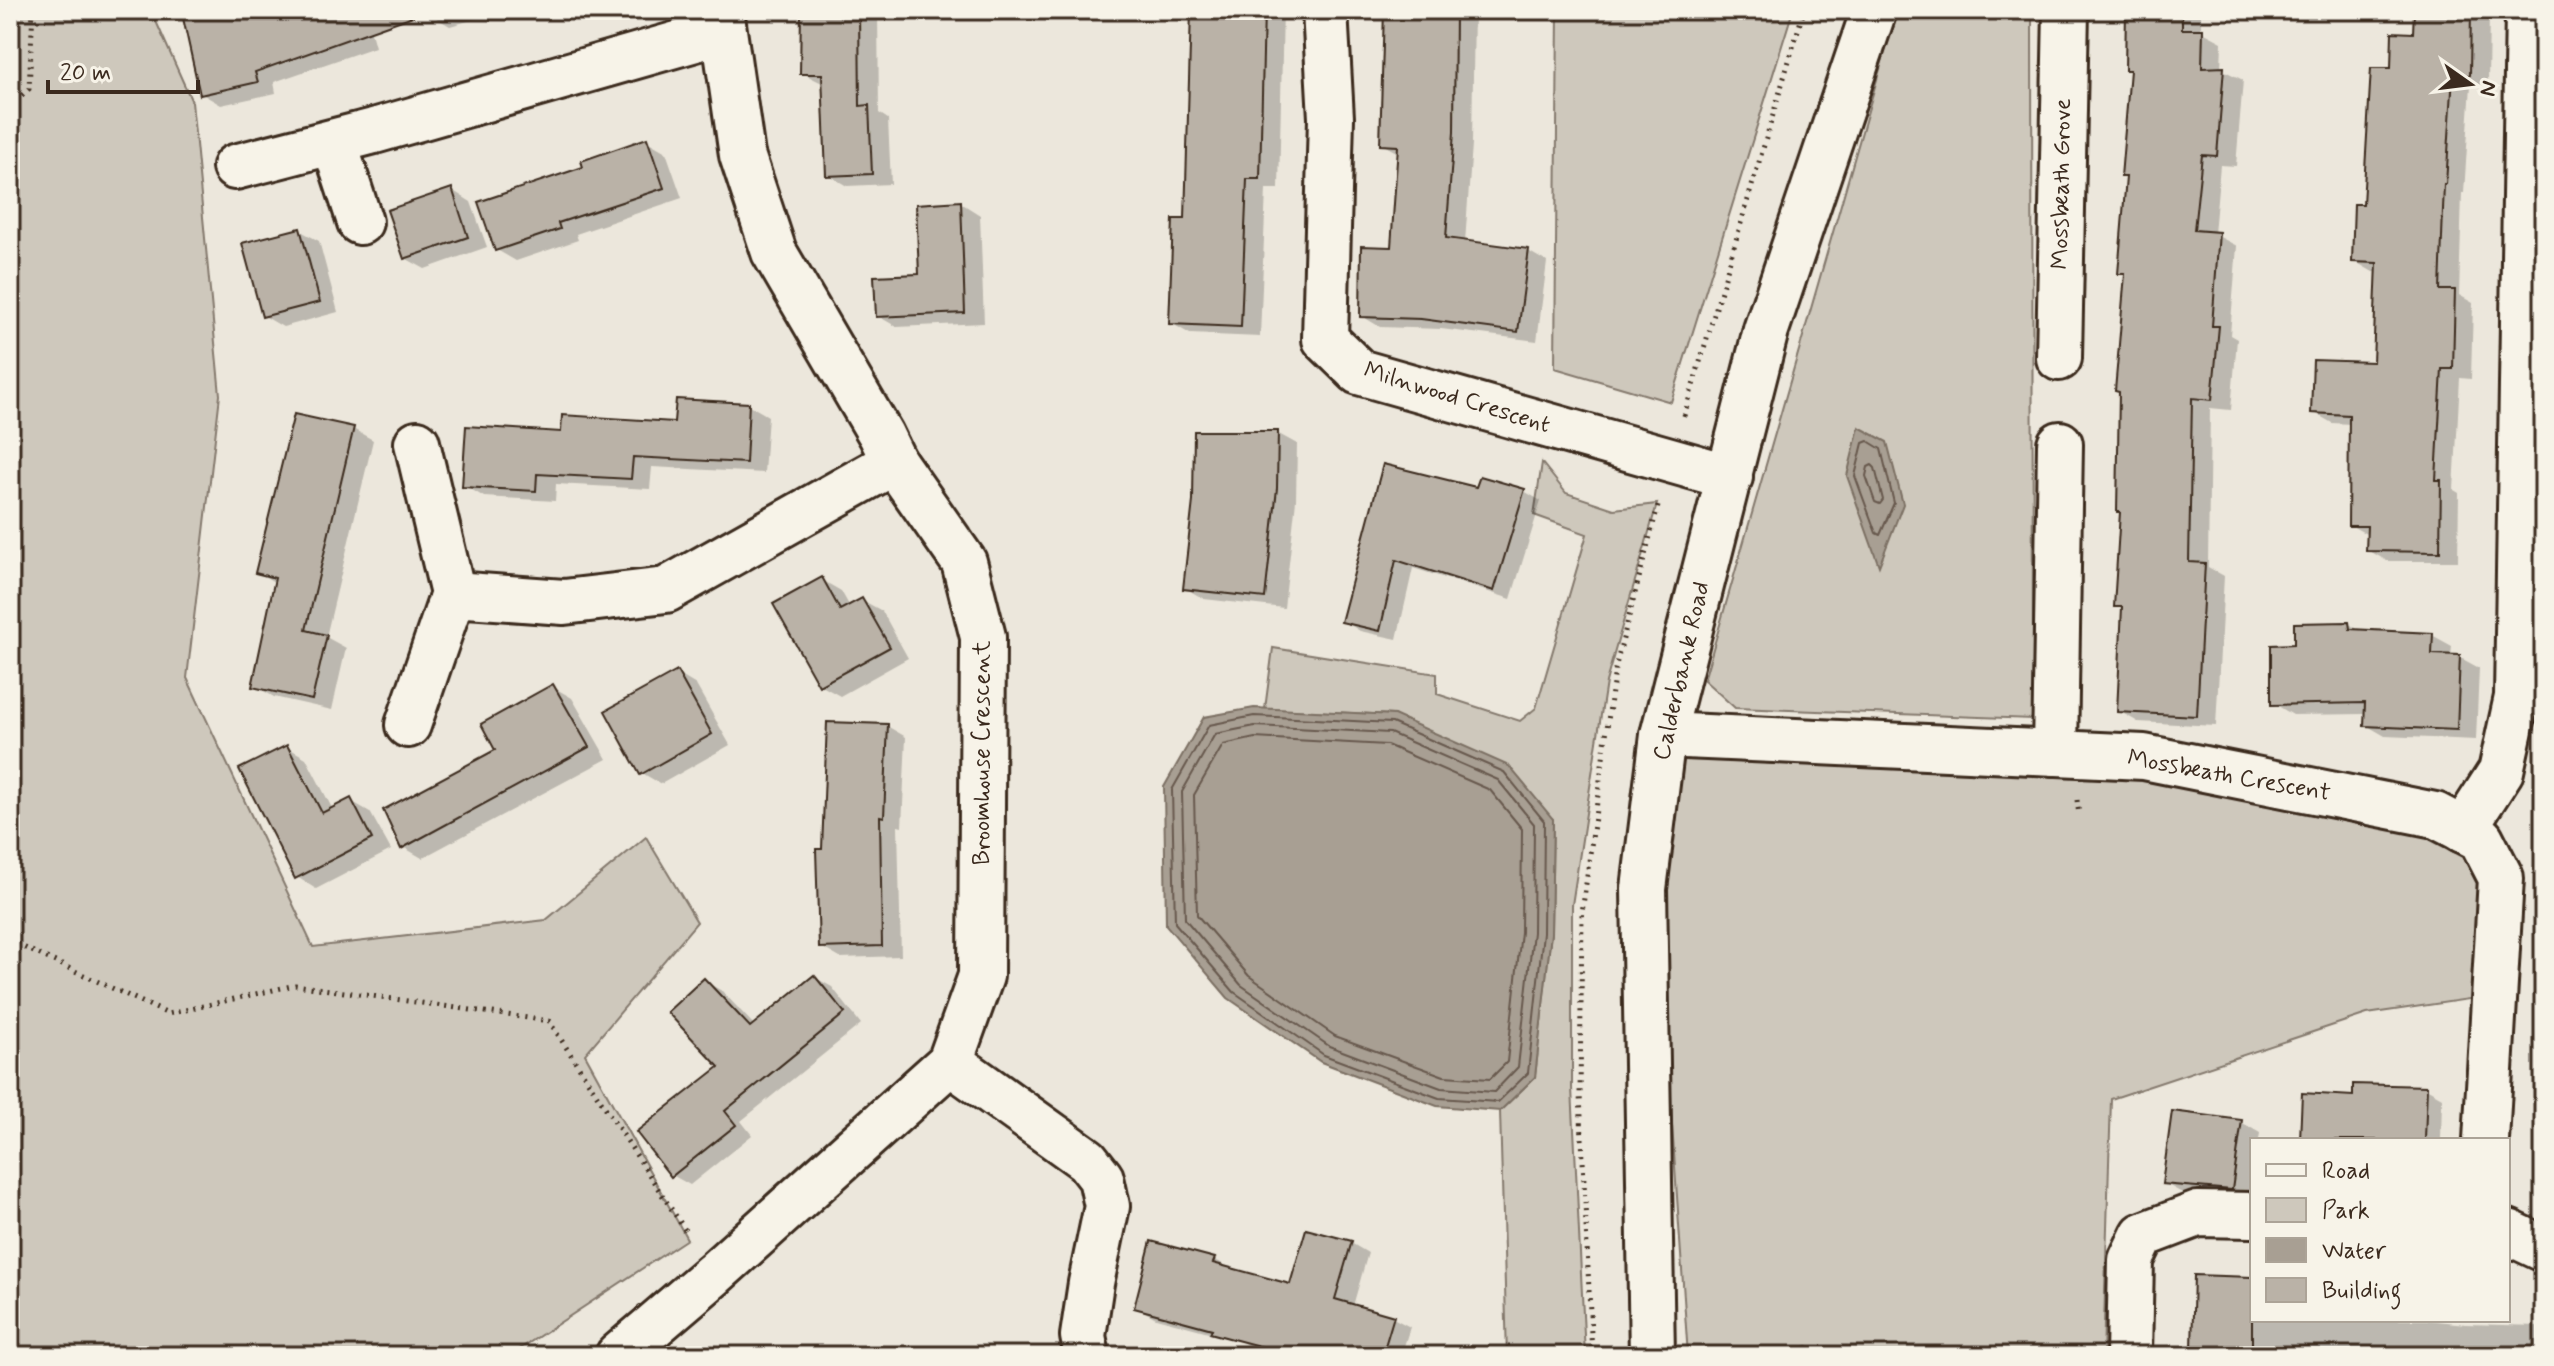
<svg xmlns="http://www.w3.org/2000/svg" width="2554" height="1366" font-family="Mynerve,sans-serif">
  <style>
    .green { fill: #cec8bc; stroke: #84796d; stroke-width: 2 }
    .water { fill: #a89f93; stroke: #7c7064; stroke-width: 2 }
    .shadow { fill: #0003 }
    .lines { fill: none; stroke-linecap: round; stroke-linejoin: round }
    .shore { stroke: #67594d; stroke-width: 2 }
    .building { fill: #bab2a7; stroke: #3b2a1e; stroke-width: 2 }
    .minor-casing { stroke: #3b2a1e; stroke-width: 50 }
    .path { stroke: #3b2a1e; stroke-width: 5; stroke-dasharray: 2 6; stroke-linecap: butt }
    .minor { stroke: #f7f3e8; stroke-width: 44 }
    .labels { text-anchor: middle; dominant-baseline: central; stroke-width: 6; stroke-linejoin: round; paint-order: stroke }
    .street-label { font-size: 24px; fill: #3b2a1e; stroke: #f7f3e8 }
  </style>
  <rect width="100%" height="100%" fill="#ece7dc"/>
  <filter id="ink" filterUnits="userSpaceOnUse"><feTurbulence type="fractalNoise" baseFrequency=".0125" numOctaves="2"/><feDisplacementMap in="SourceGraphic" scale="16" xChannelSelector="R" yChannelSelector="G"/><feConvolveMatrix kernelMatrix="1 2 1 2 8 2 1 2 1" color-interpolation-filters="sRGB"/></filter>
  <g filter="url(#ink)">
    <g class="green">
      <path d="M10 10H151L192 102 220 395 187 678 313 947 546 920 646 837 697 922 585 1054 687 1239 509 1356H10Z"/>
      <path d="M1558 10H1793L1671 402 1555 368Z"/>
      <path d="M1897 10H2032L2033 719 1735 708 1704 680Z"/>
      <path d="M1542 463 1566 493 1614 509 1657 504 1606 682 1572 905V1088L1585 1356H1507L1500 1111 1535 1077 1551 933 1553 819 1394 715 1265 709 1273 648 1437 674V694L1520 721 1536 708 1587 534 1534 515Z"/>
      <path d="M1684 756 2152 768 2460 843 2489 885 2483 997 2367 1014 2111 1099 2103 1356H1688L1668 1066 1665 876Z"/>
    </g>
    <g class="water">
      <path d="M1859 427 1887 442 1903 504 1879 566 1847 476Z"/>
      <path d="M1254 708 1394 715 1509 766 1553 819 1551 933 1535 1077 1500 1111 1437 1106 1321 1062 1228 998 1166 925 1164 787 1204 717Z"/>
      <path d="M1807 1346 1830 1356H1776Z"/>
    </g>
    <g class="shadow">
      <path d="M228 10H365L375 47 274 82 276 93 221 105 202 94Z"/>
      <path d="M429 10H488L490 15 450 26 431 15Z"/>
      <path d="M803 10H878L879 113 888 119 891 184 847 186 828 175 824 84 802 73Z"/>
      <path d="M1193 10H1283L1279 189H1266L1260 337 1190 334 1171 323 1187 221Z"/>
      <path d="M1385 10H1474L1472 144 1465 243 1528 251 1547 262 1537 341 1441 329 1380 327 1362 316 1393 249 1400 154 1382 144Z"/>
      <path d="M2128 10H2201V31L2222 42 2221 69 2243 80 2236 166 2220 165 2214 234 2237 246 2230 335 2237 339 2231 410 2210 408 2208 567 2224 576 2216 726 2138 722 2119 711 2124 610 2116 606 2122 512 2127 276 2120 273 2128 178 2123 176 2132 72 2127 69Z"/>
      <path d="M2416 10H2489L2488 85H2471L2464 193H2462L2459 295 2473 303 2471 379 2460 378 2454 490 2459 493 2458 561H2387L2368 550V535L2350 525 2351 424 2332 423 2313 412 2375 364 2379 272H2373L2354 261 2393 70 2415 35Z"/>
      <path d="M647 141 666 152 682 198 576 234 578 240 516 261 497 250 586 168Z"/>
      <path d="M452 190 471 202 487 247 425 269 405 258Z"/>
      <path d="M961 203 980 215 984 323 897 327 878 316 921 276Z"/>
      <path d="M299 230 319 241 338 312 283 327 264 316Z"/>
      <path d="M749 405 768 416 764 473 652 467 650 489 556 484 555 501 484 497 464 485Z"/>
      <path d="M353 429 373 440 326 637 346 648 332 710 274 697 255 686 276 583 257 572Z"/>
      <path d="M1277 433 1297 444 1296 500 1284 608 1204 599 1185 588 1195 501Z"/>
      <path d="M1385 466 1478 490 1524 491 1541 501 1511 599 1413 568 1397 639 1360 631 1344 621Z"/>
      <path d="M822 580 841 591 850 607 862 600 882 611 908 658 840 696 820 685Z"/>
      <path d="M2349 624 2361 631 2432 635 2452 646 2451 657H2459L2479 668 2476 740 2385 736 2366 725V714L2293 715 2273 703 2296 646Z"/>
      <path d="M676 673 696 685 730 745 661 784 642 773Z"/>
      <path d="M553 687 572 698 607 759 422 858 403 847 498 751Z"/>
      <path d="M887 726 906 737 902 827 898 826 901 956 840 958 821 947 823 850Z"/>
      <path d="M287 747 306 758 333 810 351 801 370 812 391 850 316 889 297 877Z"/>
      <path d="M814 977 832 987 861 1024 741 1121 752 1135 690 1185 672 1175 722 1067 704 981 722 991 755 1026Z"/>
      <path d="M2426 1088 2442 1097 2441 1140H2302L2355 1098Z"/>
      <path d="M2241 1122 2260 1133 2259 1140H2252L2251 1200 2184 1194 2164 1183Z"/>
      <path d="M1351 1243 1368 1253 1353 1306 1393 1318 1410 1327 1401 1356H1294L1285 1353 1283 1356 1252 1348 1235 1338 1292 1286Z"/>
      <path d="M1214 1259 1233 1270 1216 1334 1156 1318 1136 1307Z"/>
      <path d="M2252 1279V1320H2426L2466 1324 2539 1326V1323H2544V1356H2203V1353L2194 1348Z"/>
    </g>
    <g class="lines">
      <g class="shore">
        <path d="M1868 441 1881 449 1894 503 1880 535 1876 533 1855 476 1863 443Z"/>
        <path d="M1872 465 1875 468 1883 500 1880 504 1875 502 1866 476 1868 467Z"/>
        <path d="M1254 716 1392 723 1504 772 1544 821 1543 933 1528 1073 1498 1102 1439 1098 1324 1055 1234 992 1175 923 1172 790 1209 725Z"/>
        <path d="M1255 726 1390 733 1498 780 1534 824 1533 932 1518 1067 1494 1092 1441 1088 1329 1046 1241 985 1185 919 1182 792 1215 734Z"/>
        <path d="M1255 738 1387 745 1490 790 1522 829 1521 932 1507 1062 1490 1079 1444 1076 1335 1036 1249 976 1197 915 1194 795 1223 745Z"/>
      </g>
    </g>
    <g class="building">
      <path d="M219 10H412L413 16 255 72 258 82 200 95 183 18Z"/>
      <path d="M801 10H859L860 106 869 105 872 174 826 176 822 74H800Z"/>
      <path d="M1191 10H1264L1260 179H1247L1241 327 1169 324 1173 219H1185Z"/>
      <path d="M1384 10H1455L1454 132 1446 238 1529 249 1518 332 1421 319 1360 317 1361 246 1391 247 1398 146 1380 145Z"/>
      <path d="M2126 10H2182V29H2203L2202 68 2224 67 2217 156 2202 155 2194 230 2219 232 2212 326H2219L2212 400 2192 398 2189 562 2205 563 2197 716 2117 712 2122 607H2114L2120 512H2117L2119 392 2115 391 2125 274H2118L2126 177H2121L2130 70H2125Z"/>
      <path d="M2414 10H2471L2470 75H2453L2446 184H2444L2440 290H2455L2453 369H2442L2436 480H2441L2440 552 2366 551 2367 526H2348L2349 415 2311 413 2313 360 2373 362 2377 263 2352 262 2354 204H2363L2371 68H2391L2392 32 2413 33Z"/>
      <path d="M647 138 664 188 558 223 560 229 495 251 478 202 583 167 581 161Z"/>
      <path d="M452 188 468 237 404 259 387 210Z"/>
      <path d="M961 201 965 313 876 317 874 276 919 274 916 204Z"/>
      <path d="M300 228 320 302 262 317 242 243Z"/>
      <path d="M676 399 749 403 746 463 633 457 631 479 537 474 536 491 462 487 466 426 561 432 562 415 674 422Z"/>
      <path d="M294 414 354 427 306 630 327 635 312 700 252 687 275 578 255 573Z"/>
      <path d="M1194 431H1278L1277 488 1265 598 1183 589 1193 501Z"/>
      <path d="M1383 464 1476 487 1480 476 1525 489 1494 591 1396 560 1380 631 1341 622Z"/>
      <path d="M822 577 840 610 862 598 890 647 819 686 773 604Z"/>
      <path d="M2349 622 2350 629 2433 633 2432 654 2460 655 2457 730 2364 726 2365 703 2271 705V645L2294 644V623Z"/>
      <path d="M677 671 712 734 640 775 605 711Z"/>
      <path d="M553 684 589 747 401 849 383 810 495 750 481 724Z"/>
      <path d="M827 722 888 724 884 817 880 816 882 946 819 948 816 849H822Z"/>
      <path d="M287 745 322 813 351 798 372 839 295 879 239 769Z"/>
      <path d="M814 975 845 1013 725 1111 736 1125 671 1177 636 1132 719 1067 667 1012 704 978 750 1027Z"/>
      <path d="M2353 1084 2427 1086 2425 1140H2300L2302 1093 2353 1096Z"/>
      <path d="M2172 1111 2242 1120 2232 1190 2162 1184Z"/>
      <path d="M1306 1229 1352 1241 1335 1299 1394 1316 1382 1356H1297L1210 1333 1212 1329 1134 1308 1151 1241 1215 1258 1213 1263 1290 1284Z"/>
      <path d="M2194 1275 2252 1277V1351L2192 1349Z"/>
    </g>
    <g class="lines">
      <g class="minor-casing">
        <g id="minor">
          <path d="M1325 10 1331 118 1325 339 1359 372 1730 477"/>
          <path d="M334 142 360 222"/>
          <path d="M235 167 374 131 723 31"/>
          <path d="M2059 358 2066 10"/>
          <path d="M453 594 564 602 666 590 894 462"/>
          <path d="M408 725 453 594 417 443"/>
          <path d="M1663 735 2144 757 2435 815 2481 839 2501 878 2486 1140"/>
          <path d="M2055 753 2060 444"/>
          <path d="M2463 830 2501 771 2517 697 2528 10"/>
          <path d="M950 1062 1087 1160 1101 1178 1107 1206 1091 1283 1083 1336 1087 1356"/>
          <path d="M2508 1232 2544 1249"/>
          <path d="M618 1356 714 1274 950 1062 981 976 983 637 964 562 894 462 881 435 774 252 742 155 721 10"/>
          <path d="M1652 1356 1644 889 1663 735 1766 330 1874 10"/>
          <path d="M2129 1356 2131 1260 2143 1235 2198 1214 2252 1215"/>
        </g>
      </g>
      <g class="path">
        <path d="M10 106 29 89 33 10"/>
        <path d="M1684 416 1804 10"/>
        <path d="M2077 800 2079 815"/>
        <path d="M10 941 168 1014 295 985 549 1021 687 1233"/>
        <path d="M1592 1356 1580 1095 1582 913 1615 669 1658 506"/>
      </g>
      <use href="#minor" class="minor"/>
    </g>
  </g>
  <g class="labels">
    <g class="street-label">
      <text transform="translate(2062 184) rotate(-89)">Mossbeath Grove</text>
      <text transform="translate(1457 398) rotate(17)">Milnwood Crescent</text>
      <text transform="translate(1682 671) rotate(-77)">Calderbank Road</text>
      <text transform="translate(982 753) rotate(-90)">Broomhouse Crescent</text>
      <text transform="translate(2229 776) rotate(10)">Mossbeath Crescent</text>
    </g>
  </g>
  <rect width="2554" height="1366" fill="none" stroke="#f7f3e8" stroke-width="40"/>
  <rect x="20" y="20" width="2514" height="1326" fill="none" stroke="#3b2a1e" stroke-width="3" filter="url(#ink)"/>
  <rect x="2250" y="1138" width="260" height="184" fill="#f7f3e8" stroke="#aca397" stroke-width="2"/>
  <rect x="2266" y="1164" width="40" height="12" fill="#f7f3e8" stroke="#aca397" stroke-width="2"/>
  <text x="2322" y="1178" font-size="24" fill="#3b2a1e">Road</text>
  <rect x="2266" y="1198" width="40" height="24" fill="#cec8bc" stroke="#aca397" stroke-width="2"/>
  <text x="2322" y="1218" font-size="24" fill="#3b2a1e">Park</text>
  <rect x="2266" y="1238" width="40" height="24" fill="#a89f93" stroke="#aca397" stroke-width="2"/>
  <text x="2322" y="1258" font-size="24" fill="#3b2a1e">Water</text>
  <rect x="2266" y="1278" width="40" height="24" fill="#bab2a7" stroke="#aca397" stroke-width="2"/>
  <text x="2322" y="1298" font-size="24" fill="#3b2a1e">Building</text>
  <g transform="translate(2470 84) rotate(104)" stroke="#f7f3e8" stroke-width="6" paint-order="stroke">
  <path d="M0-6L14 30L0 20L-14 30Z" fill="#3b2a1e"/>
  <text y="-12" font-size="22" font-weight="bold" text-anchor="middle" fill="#3b2a1e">N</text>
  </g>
  <path d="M48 80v12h150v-12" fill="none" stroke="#3b2a1e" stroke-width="4"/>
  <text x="60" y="80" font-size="24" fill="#3b2a1e" stroke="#f7f3e8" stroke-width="6" paint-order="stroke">20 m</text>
</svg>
